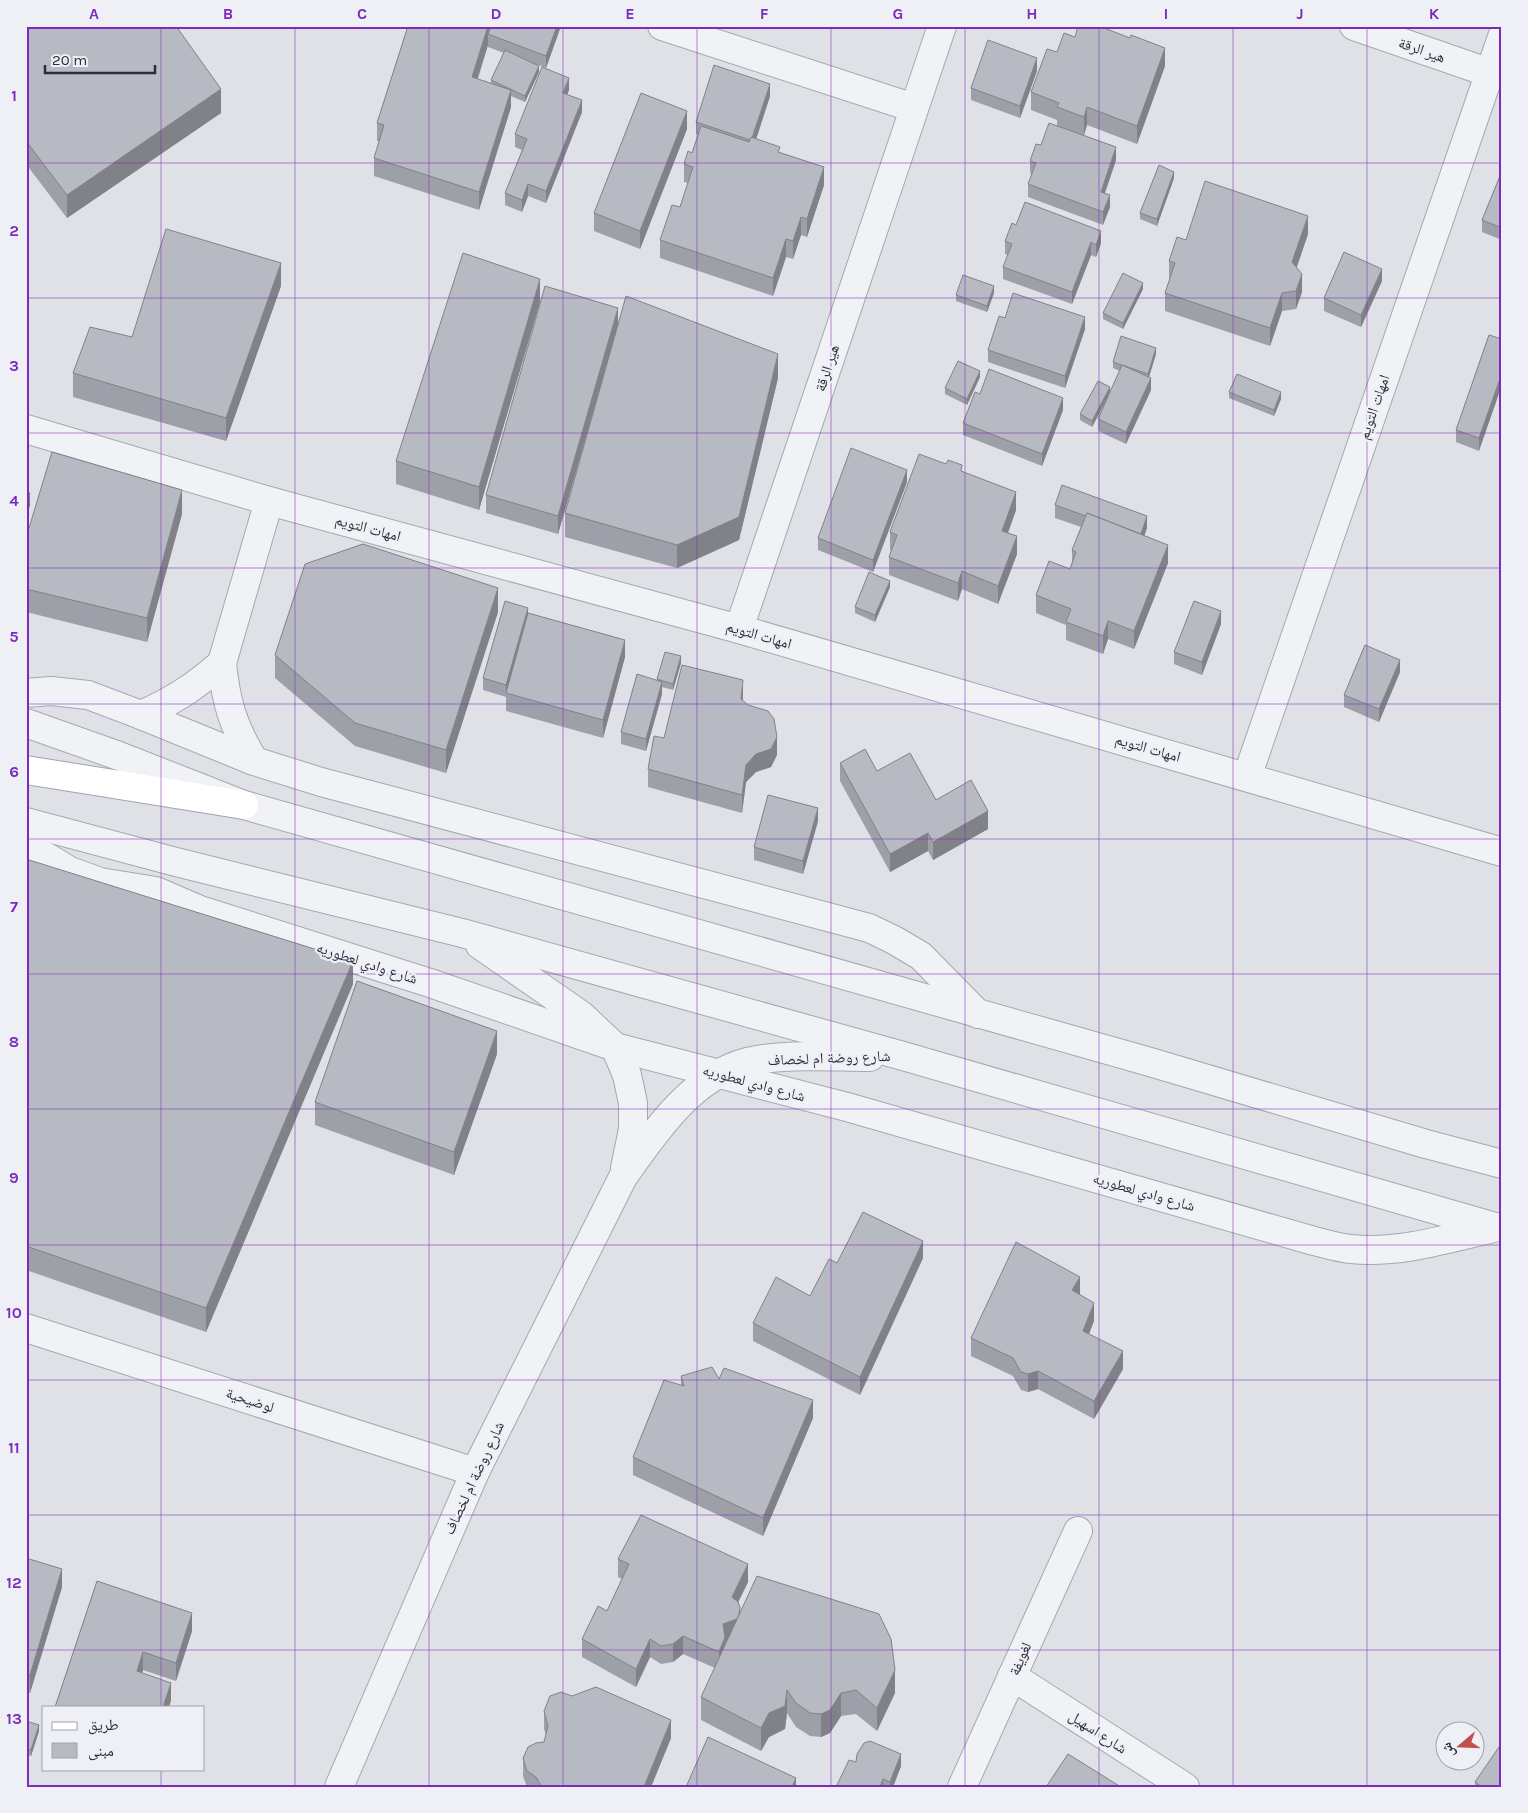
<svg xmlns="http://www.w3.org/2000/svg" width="1528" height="1813" font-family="Karla,'Noto Naskh Arabic',sans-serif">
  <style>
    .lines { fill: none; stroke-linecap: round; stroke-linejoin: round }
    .minor-casing { stroke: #a5a8b1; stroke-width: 30 }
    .major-casing { stroke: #a0a4b1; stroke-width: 30 }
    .minor { stroke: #f1f2f6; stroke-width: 28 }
    .major { stroke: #fff; stroke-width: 28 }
    .wall { fill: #9da0a8; fill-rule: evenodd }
    .shaded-wall { fill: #808288 }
    .building { fill: #b7bac3; stroke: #808288 }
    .grid { fill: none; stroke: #7b2cbf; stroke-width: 1; stroke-opacity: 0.55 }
    .labels { text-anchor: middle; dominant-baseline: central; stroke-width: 4.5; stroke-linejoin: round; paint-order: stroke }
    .street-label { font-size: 15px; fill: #2a2e3d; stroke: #eef0f5 }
    .neatline { fill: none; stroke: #7b2cbf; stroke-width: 2 }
    .grid-label { font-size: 16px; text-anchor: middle; font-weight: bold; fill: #7b2cbf }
  </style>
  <rect width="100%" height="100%" fill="#dfe1e7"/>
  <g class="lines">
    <g class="minor-casing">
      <g id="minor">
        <path d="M662 26 914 108"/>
        <path d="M1354 26 1490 73"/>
        <path d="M26 429 269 501 739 629 1502 852"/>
        <path d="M739 629 942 26"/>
        <path d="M26 693 51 691 88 695 141 715 254 761 321 782 869 928 894 940 921 956 978 1014"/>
        <path d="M141 715C173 701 196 686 222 663"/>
        <path d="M26 723 119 756 244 805 1150 1062 1426 1144 1502 1164"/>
        <path d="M254 761C233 726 226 703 222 663L269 501"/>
        <path d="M1247 777 1502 37"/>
        <path d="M26 822 176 862 462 933 903 1056 1495 1227"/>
        <path d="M26 842 35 850 70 871 100 882 156 891 200 910 430 983 615 1047 847 1107 1314 1241C1326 1244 1339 1248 1351 1249 1400 1254 1450 1238 1498 1227"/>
        <path d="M480 945 581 1015 615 1047 627 1075 633 1103V1129L625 1168"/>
        <path d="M26 1328 475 1472"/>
        <path d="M1012 1676 1185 1787"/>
        <path d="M339 1787 475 1472 623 1177C655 1132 691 1077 747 1062 783 1053 832 1057 870 1057"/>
        <path d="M962 1787 1078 1531"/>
      </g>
    </g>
    <g class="major-casing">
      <path id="major" d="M26 770 244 805"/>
    </g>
    <use href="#minor" class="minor"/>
    <use href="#major" class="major"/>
  </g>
  <g class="wall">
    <path d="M26 26 221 113 67 218 26 164Z"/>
    <path d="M408 26H561L546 68 538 65 539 72 525 102 511 96V107L479 210 374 176V158L379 141H377V123ZM488 45V47L504 53 491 80V83L478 79Z"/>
    <path d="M848 26H857V29Z"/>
    <path d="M1103 26V28L1165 66 1137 144 1087 125 1084 135 1116 160 1105 193 1110 207 1103 225 1028 197V184L1032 174 1030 173V161L1057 125V120L1031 110V92L1057 52 1075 37Z"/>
    <path d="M1037 71 1020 118 971 100V88Z"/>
    <path d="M569 90 567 94 582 112 546 203 528 196 522 212 505 205V193L522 150 515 147V134Z"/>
    <path d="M770 96 756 139 780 153 824 185 807 237 801 235 793 259 786 257 773 296 660 258V240L680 207 688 183 684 182V164L692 153 698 135 696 134V122Z"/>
    <path d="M687 129 640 249 594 231V213Z"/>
    <path d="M1502 171V240L1482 232V220Z"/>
    <path d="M1174 178 1157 226 1140 219V213Z"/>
    <path d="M1016 225 1101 243 1096 257 1091 255 1072 304 1003 279V267L1008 255 1005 254V241Z"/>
    <path d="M1308 234 1297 267 1302 292 1296 309 1282 311 1270 346 1165 311V293L1170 279H1169V261L1186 240Z"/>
    <path d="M1382 281 1361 327 1324 311V298Z"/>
    <path d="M281 286 226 441 73 397V373L132 337Z"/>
    <path d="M1143 289 1123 329 1103 319V313Z"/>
    <path d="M994 293 987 312 956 301V295Z"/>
    <path d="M540 302 479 510 396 484V461Z"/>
    <path d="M1005 318 1085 329 1065 388 988 362V350Z"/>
    <path d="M618 326 558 534 486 513V495Z"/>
    <path d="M1489 335 1479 451 1456 442V430Z"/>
    <path d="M1156 354 1149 377 1151 390 1126 444 1098 431V419L1108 397 1092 427 1080 420V414L1110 393 1120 371 1113 368V362Z"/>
    <path d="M980 377 967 405 945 394V388Z"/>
    <path d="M778 378 739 540 677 568 565 537V513Z"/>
    <path d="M1229 392 1281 399 1274 416 1229 398Z"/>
    <path d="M980 394 1063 410 1042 466 963 435V423Z"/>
    <path d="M962 471 1016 510 1008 533 1017 554 998 604 962 589 958 601 889 575V557L891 550H890V532Z"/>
    <path d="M907 482 873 572 818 550V538Z"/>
    <path d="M1055 505 1147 528 1144 536 1168 563 1134 649 1108 639 1103 654 1066 640V625L1036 613V595L1070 569 1072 562V550L1081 527 1055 518Z"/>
    <path d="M182 514 147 642 26 612V538Z"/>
    <path d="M890 587 875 622 855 613V607Z"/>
    <path d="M498 612 446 773 355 746 275 678V655Z"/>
    <path d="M528 613 625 657 603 738 506 711V696V697L483 690V678Z"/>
    <path d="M1221 624 1202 675 1174 664V652Z"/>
    <path d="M681 663 673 690 662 687V694L646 751 621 744V732L657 680V679Z"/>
    <path d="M1400 672 1379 722 1344 707V695Z"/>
    <path d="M743 698V701L777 755 771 767 756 772 746 782 742 813 648 787V769Z"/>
    <path d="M840 763 877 771 936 800 988 829 933 860 928 851 890 872 840 781Z"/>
    <path d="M818 821 803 874 754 860V847Z"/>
    <path d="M26 859 353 984 206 1332 26 1270Z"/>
    <path d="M497 1054 454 1175 315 1125V1102Z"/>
    <path d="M923 1258 860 1395 753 1341V1323L810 1296 837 1263Z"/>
    <path d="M1080 1295 1094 1321 1089 1334 1123 1369 1094 1419 1038 1389 1028 1392 1021 1390 1013 1376 971 1356V1338Z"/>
    <path d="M681 1376 719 1379 813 1418 763 1536 633 1475V1457L681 1385Z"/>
    <path d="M26 1558 62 1587 30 1693 26 1692Z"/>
    <path d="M618 1559 748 1582 738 1602 740 1613 895 1693 877 1731 856 1714 841 1716 830 1733 821 1737 810 1736 796 1727 787 1713 785 1729 769 1737 761 1751 701 1720V1697L715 1668 683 1654 673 1662 661 1664 650 1657 636 1687 582 1657V1639L607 1611 622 1579 618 1577Z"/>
    <path d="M97 1581 192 1631 176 1681 143 1670 142 1673 171 1701 55 1707Z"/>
    <path d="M544 1711 671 1738 651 1787H527L523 1776V1758L544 1742 546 1735 544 1729Z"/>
    <path d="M26 1721 39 1731 31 1756 26 1755Z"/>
    <path d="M856 1762 901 1766 893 1787H836Z"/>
    <path d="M1475 1782 1502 1787H1475Z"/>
  </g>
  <g class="shaded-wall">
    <path d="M488 26H493L488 34V45L472 95V77Z"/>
    <path d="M557 26H561L546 68V56Z"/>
    <path d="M1165 48V66L1137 144V126Z"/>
    <path d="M1037 58V71L1020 118V106Z"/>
    <path d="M539 66V72L525 102V96Z"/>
    <path d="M569 78V90L563 105V93Z"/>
    <path d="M770 84V96L752 152V140Z"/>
    <path d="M221 89V113L67 218V195Z"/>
    <path d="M511 90V107L479 210V192Z"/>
    <path d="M582 100V112L546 203V191Z"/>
    <path d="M1087 107V125L1084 135V117Z"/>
    <path d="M687 111V129L640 249V231Z"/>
    <path d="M1116 147V160L1101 204V192Z"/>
    <path d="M824 167V185L807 237V219Z"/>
    <path d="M1174 172V178L1157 226V219Z"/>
    <path d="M528 184V196L522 212V200Z"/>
    <path d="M1110 195V207L1103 225V212Z"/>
    <path d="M1308 216V234L1292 280V262Z"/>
    <path d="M801 217V235L793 259V241Z"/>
    <path d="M1101 231V243L1096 257V245Z"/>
    <path d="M786 239V257L773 296V278Z"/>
    <path d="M1091 242V255L1072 304V292Z"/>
    <path d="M281 263V286L226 441V418Z"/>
    <path d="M1382 269V281L1361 327V315Z"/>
    <path d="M1302 274V292L1296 309V291Z"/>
    <path d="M540 279V302L479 510V487Z"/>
    <path d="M1143 283V289L1123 329V323Z"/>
    <path d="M994 286V293L987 312V306Z"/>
    <path d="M1282 293V311L1270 346V328Z"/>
    <path d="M618 308V326L558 534V516Z"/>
    <path d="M1085 317V329L1065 388V376Z"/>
    <path d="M1156 348V354L1148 380V374Z"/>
    <path d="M778 354V378L739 540 677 568V545Z"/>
    <path d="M980 371V377L967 405V399Z"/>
    <path d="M1502 373V385L1479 451V438Z"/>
    <path d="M1151 378V390L1126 444V432Z"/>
    <path d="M1110 387V393L1092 427V421Z"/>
    <path d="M1281 392V399L1274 416V410Z"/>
    <path d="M1063 398V410L1042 466V454Z"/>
    <path d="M907 470V482L873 572V560Z"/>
    <path d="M182 490V514L147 642V618Z"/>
    <path d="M1016 492V510L1002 549V531Z"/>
    <path d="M30 493V506L26 517V505Z"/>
    <path d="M1147 516V528L1140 548V536Z"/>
    <path d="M1017 536V554L998 604V586Z"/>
    <path d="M1168 545V563L1134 649V631Z"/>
    <path d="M962 571V589L958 601V583Z"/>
    <path d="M890 581V587L875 622V615Z"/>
    <path d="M498 588V612L446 773V750Z"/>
    <path d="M528 608V620L506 693V697V685Z"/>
    <path d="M1221 611V624L1202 675V662Z"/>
    <path d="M1108 621V639L1103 654V636Z"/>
    <path d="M625 640V657L603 738V720Z"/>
    <path d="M681 656V663L673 690V684Z"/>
    <path d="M1400 660V672L1379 722V709Z"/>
    <path d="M743 680V698L741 717V699Z"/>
    <path d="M662 682V694L646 751V739Z"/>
    <path d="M777 737V755L771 767 756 772 746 782 742 813V795L746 765 756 754Z"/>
    <path d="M818 808V821L803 874V861Z"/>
    <path d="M988 811V829L933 860V842Z"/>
    <path d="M928 833V851L890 872V854Z"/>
    <path d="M353 961V984L206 1332V1308Z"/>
    <path d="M497 1031V1054L454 1175V1152Z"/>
    <path d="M923 1241V1258L860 1395V1377Z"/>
    <path d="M1080 1277V1295L1072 1290Z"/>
    <path d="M1094 1303V1321L1083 1349V1331Z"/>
    <path d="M1123 1351V1369L1094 1419V1401Z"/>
    <path d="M1038 1371V1389L1028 1392V1374Z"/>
    <path d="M813 1400V1418L763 1536V1518Z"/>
    <path d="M748 1564V1582L732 1615V1597Z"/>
    <path d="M62 1569V1587L30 1693V1675Z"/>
    <path d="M740 1607V1625L737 1637 725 1642V1655L719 1670V1652L723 1624Z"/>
    <path d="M192 1613V1631L176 1681V1663Z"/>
    <path d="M683 1636V1654L673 1662V1644Z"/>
    <path d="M650 1639V1657L636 1687V1669Z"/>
    <path d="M143 1652V1670L137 1689V1671Z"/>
    <path d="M895 1670V1693L877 1731V1708Z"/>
    <path d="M171 1683V1701L169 1707H163Z"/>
    <path d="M787 1690V1713L785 1729 769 1737 761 1751V1728L769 1713Z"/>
    <path d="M841 1693V1716L830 1733 821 1737V1714Z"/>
    <path d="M671 1720V1738L651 1787H644Z"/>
    <path d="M39 1725V1731L31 1756V1750Z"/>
    <path d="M901 1754V1766L893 1787H890V1782Z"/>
    <path d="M796 1778V1787H792Z"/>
    <path d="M883 1779V1787H880Z"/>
  </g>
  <g class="building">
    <path d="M26 26H176L221 89 67 195 26 141Z"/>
    <path d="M408 26H488L472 77 511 90 479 192 374 158 384 125 377 123Z"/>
    <path d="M491 26H557L546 56 488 34Z"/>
    <path d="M1078 26H1099L1130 38 1131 35 1165 48 1137 126 1087 107 1084 117 1057 107 1059 103 1031 92 1047 49 1057 52 1064 33 1075 37Z"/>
    <path d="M988 40 1037 58 1020 106 971 88Z"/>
    <path d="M505 50 539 66 525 96 491 80Z"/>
    <path d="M714 65 770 84 752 138 751 137 750 140 696 122Z"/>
    <path d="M542 67 569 78 563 93 582 100 546 191 528 184 522 200 505 193 527 139 515 134Z"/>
    <path d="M641 93 687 111 640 231 594 213Z"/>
    <path d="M1049 123 1116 147 1101 192 1110 195 1103 212 1028 184 1036 163 1030 161 1036 144 1041 145Z"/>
    <path d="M701 126 749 142 751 137 780 147 778 152 824 167 807 219 801 217 793 241 786 239 773 278 660 240 672 205 680 207 693 167 684 164 688 151 692 153Z"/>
    <path d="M1159 165 1174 172 1157 219 1140 213Z"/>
    <path d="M1502 171V228L1482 220Z"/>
    <path d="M1205 181 1308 216 1292 262 1302 274 1296 291 1282 293 1270 328 1165 293 1175 263 1169 261 1177 237 1186 240Z"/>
    <path d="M1025 202 1101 231 1096 245 1091 242 1072 292 1003 267 1012 244 1005 241 1012 223 1016 225Z"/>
    <path d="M166 229 281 263 226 418 73 373 90 327 132 337Z"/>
    <path d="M1344 252 1382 269 1361 315 1324 298Z"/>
    <path d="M463 253 540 279 479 487 396 461Z"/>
    <path d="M1123 273 1143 283 1123 323 1103 313Z"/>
    <path d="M963 275 994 286 987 306 956 295Z"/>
    <path d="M545 286 618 308 558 516 486 495Z"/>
    <path d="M1013 293 1085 317 1065 376 988 350 999 316 1005 318Z"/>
    <path d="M626 296 778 354 739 517 677 545 565 513Z"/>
    <path d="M1489 335 1502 339V373L1479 438 1456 430Z"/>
    <path d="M1121 336 1156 348 1148 374 1113 362Z"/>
    <path d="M958 361 980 371 967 399 945 388Z"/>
    <path d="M1122 365 1151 378 1126 432 1098 419Z"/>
    <path d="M989 369 1063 398 1042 454 963 423 975 392 980 394Z"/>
    <path d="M1237 374 1281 392 1274 410 1229 392Z"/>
    <path d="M1098 381 1110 387 1092 421 1080 414Z"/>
    <path d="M851 448 907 470 873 560 818 538Z"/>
    <path d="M52 452 182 490 147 618 26 589V538Z"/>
    <path d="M919 454 946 464 948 460 962 465 961 471 1016 492 1002 531 1017 536 998 586 962 571 958 583 889 557 897 535 890 532Z"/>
    <path d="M1062 485 1147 516 1141 534 1087 513 1086 516 1055 505Z"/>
    <path d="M26 493H30L26 505Z"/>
    <path d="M1087 513 1168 545 1134 631 1108 621 1103 636 1066 622 1071 609 1036 595 1049 561 1070 569 1076 552 1072 550Z"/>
    <path d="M363 544 498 588 446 750 355 723 275 655 305 564Z"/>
    <path d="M869 572 890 581 875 615 855 607Z"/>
    <path d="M505 601 528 608 506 685 483 678Z"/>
    <path d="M1194 601 1221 611 1202 662 1174 652Z"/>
    <path d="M528 613 625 640 603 720 506 693Z"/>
    <path d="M1365 645 1400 660 1379 709 1344 695Z"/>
    <path d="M665 652 681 656 673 684 657 679Z"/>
    <path d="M682 665 743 680 741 699 748 705 768 711 774 719 777 737 771 749 756 754 746 765 742 795 648 769 654 736 664 738Z"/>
    <path d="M637 674 662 682 646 739 621 732Z"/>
    <path d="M865 749 877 771 910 753 936 800 971 780 988 811 933 842 928 833 890 854 840 763Z"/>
    <path d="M768 795 818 808 803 861 754 847Z"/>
    <path d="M26 859 353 961 206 1308 26 1246Z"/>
    <path d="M357 981 497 1031 454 1152 315 1102Z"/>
    <path d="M863 1212 923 1241 860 1377 753 1323 776 1277 810 1296 829 1259 837 1263Z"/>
    <path d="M1016 1242 1080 1277 1072 1290 1094 1303 1083 1331 1123 1351 1094 1401 1038 1371 1028 1374 1021 1372 1013 1358 971 1338Z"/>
    <path d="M712 1367 719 1379 724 1368 813 1400 763 1518 633 1457 664 1380 684 1386 681 1376Z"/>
    <path d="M641 1515 748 1564 732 1597 738 1602 740 1607 739 1614 737 1619 723 1624 725 1637 719 1652 683 1636 673 1644 661 1646 650 1639 636 1669 582 1639 598 1606 607 1611 629 1564 618 1559Z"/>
    <path d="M26 1558 62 1569 30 1675 26 1674Z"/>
    <path d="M757 1576 879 1614 891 1639 895 1670 877 1708 856 1690 841 1693 830 1710 821 1714 810 1713 796 1703 787 1690 785 1706 769 1713 761 1728 701 1697Z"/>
    <path d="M97 1581 192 1613 176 1663 143 1652 137 1671 171 1683 163 1707H55Z"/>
    <path d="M596 1687 671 1720 644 1787H543L541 1786 536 1777 527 1771 523 1758 528 1747 536 1743 544 1742 548 1726 544 1711 550 1696 561 1692 572 1696Z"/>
    <path d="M26 1721 39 1725 31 1750 26 1748Z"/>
    <path d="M708 1737 796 1778 792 1787H686Z"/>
    <path d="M870 1741 901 1754 890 1782 883 1779 880 1787H836L849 1760 856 1762 857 1754 864 1743Z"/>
    <path d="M1501 1744H1502V1787H1482L1475 1782Z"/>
    <path d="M1068 1754 1121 1787H1046Z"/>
  </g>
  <path class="grid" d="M161 26V1707M295 26V1787M429 26V1787M563 26V1787M697 26V1787M831 26V1787M965 26V1787M1099 26V1787M1233 26V1787M1367 26V1787M26 163H1502M26 298H1502M26 433H1502M26 568H1502M26 704H1502M26 839H1502M26 974H1502M26 1109H1502M26 1245H1502M26 1380H1502M26 1515H1502M26 1650H1502M161 1769V1787"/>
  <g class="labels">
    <g class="street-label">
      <text transform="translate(1422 50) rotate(19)">هير الرقة</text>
      <text transform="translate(827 368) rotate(-72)">هير الرقة</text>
      <text transform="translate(1374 407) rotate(-71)">امهات التويم</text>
      <text transform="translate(368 528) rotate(15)">امهات التويم</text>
      <text transform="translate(759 635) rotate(16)">امهات التويم</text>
      <text transform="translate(1148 748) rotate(16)">امهات التويم</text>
      <text transform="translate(367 963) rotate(18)">شارع وادي لعطوريه</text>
      <text transform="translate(829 1058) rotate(-2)">شارع روضة ام لخصاف</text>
      <text transform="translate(754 1083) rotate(15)">شارع وادي لعطوريه</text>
      <text transform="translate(1144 1192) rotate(16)">شارع وادي لعطوريه</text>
      <text transform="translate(250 1400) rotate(18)">لوضيحية</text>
      <text transform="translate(474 1478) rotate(-65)">شارع روضة ام لخصاف</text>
      <text transform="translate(1020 1659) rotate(-66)">لغويفة</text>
      <text transform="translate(1098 1732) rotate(33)">شارع اسهيل</text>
    </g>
  </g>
  <rect width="1528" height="1813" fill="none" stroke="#eef0f5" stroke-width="55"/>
  <rect x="42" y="1706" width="162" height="65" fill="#eef0f5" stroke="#a0a2ab"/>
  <rect x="52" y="1722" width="25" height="8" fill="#ffffff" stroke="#a0a2ab"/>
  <text x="88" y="1730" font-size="15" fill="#2a2e3d">طريق</text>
  <rect x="52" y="1743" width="25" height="15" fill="#b7bac3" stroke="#a0a2ab"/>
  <text x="88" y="1756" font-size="15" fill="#2a2e3d">مبنى</text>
  <g transform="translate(1460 1746) rotate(251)"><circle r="24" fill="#eef0f5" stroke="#a0a2ab"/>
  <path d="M0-4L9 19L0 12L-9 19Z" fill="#c14f50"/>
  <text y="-8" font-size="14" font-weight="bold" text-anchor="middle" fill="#2a2e3d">ش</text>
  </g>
  <path d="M45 65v8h110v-8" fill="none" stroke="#2a2e3d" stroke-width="2.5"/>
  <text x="52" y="65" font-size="15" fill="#2a2e3d" stroke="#eef0f5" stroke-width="4" paint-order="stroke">20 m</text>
  <rect x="28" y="28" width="1472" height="1758" class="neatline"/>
  <g class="grid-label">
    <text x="94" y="19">A</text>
    <text x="228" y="19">B</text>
    <text x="362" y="19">C</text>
    <text x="496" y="19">D</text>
    <text x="630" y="19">E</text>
    <text x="764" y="19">F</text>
    <text x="898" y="19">G</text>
    <text x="1032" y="19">H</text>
    <text x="1166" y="19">I</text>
    <text x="1300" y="19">J</text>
    <text x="1434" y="19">K</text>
    <text x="14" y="101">1</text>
    <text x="14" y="236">2</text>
    <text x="14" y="371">3</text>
    <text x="14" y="506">4</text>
    <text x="14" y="642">5</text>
    <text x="14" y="777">6</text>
    <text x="14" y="912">7</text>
    <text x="14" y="1047">8</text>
    <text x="14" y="1183">9</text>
    <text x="14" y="1318">10</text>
    <text x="14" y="1453">11</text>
    <text x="14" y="1588">12</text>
    <text x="14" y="1724">13</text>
  </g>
</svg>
